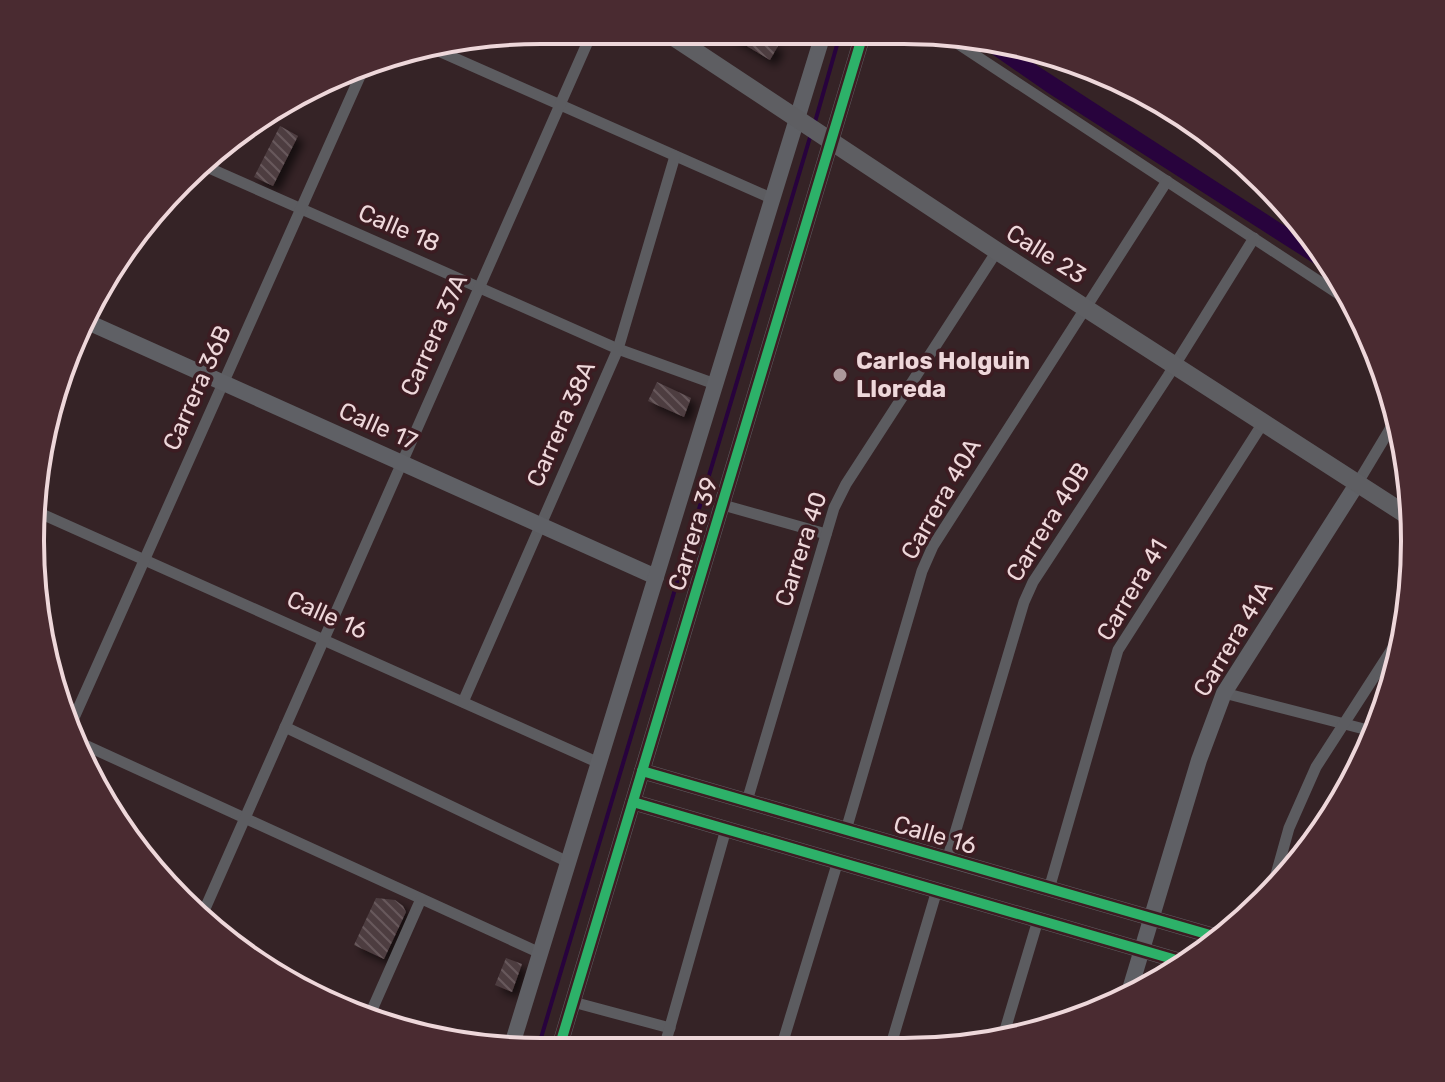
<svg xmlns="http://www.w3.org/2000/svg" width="1445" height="1082" font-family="Rubik,sans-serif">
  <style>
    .water { fill: #28033d }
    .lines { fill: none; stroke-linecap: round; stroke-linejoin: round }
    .stream { stroke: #28033d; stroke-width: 4 }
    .building { fill: url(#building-back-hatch); filter: url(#shadow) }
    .street { stroke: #5c5c60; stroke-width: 11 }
    .secondary { stroke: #5f6065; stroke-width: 16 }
    .primary { stroke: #5e5e62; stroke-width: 18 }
    .cycleway-casing { stroke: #3c1c22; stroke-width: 15 }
    .cycleway { stroke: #2db169; stroke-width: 10 }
    .poi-dot { fill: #ad989b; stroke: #3c1c22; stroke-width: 3 }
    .labels { text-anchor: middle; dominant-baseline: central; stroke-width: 7; stroke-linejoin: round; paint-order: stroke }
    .street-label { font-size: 24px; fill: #eed7da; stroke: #3c1c22 }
    .poi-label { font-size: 24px; font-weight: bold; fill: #eed7da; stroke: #3c1c22; text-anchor: start }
    .rim { fill: none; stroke: #eed7da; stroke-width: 4 }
  </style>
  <defs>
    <pattern id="building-back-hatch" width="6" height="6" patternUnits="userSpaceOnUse" patternTransform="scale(2)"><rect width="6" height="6" fill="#4e3e41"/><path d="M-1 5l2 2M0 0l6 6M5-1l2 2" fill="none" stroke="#68595c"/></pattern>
    <filter id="shadow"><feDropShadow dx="6" dy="6" stdDeviation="4" flood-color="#0009"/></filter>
  </defs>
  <rect width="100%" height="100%" fill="#352326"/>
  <path class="water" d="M966 36 1001 42 1322 250 1329 257 1338 279 1048 93Z"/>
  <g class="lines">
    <g class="stream">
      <path d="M815 122 841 31"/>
      <path d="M538 1048 811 134"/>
    </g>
  </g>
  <g class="building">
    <path d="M720 30 751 31 778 46 770 60Z"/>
    <path d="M280 126 298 136 273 186 254 177Z"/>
    <path d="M657 382 691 398 684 417 648 401Z"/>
    <path d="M376 898 395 900 403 906 406 912 384 959 354 945Z"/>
    <path d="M506 958 522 964 512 992 495 985Z"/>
  </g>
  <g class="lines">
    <g class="street">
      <path d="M940 32 1346 299"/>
      <path d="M425 45 773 199"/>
      <path d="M200 164 618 349 715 384"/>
      <path d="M1357 484 1396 419"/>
      <path d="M723 505 826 534"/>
      <path d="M35 511 599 763"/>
      <path d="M1224 693 1368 730"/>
      <path d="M463 702 618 349 675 156"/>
      <path d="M285 727 568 862"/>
      <path d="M69 729 365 65"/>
      <path d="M74 740 540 953"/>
      <path d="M747 801 834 508 846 484 997 251"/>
      <path d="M846 830 922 571 933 546 1167 181"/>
      <path d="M947 860 1024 602 1033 582 1168 376 1254 238"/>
      <path d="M1275 878 1289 828 1316 767 1405 629"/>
      <path d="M1049 889 1118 650 1263 423"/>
      <path d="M200 920 593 30"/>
      <path d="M573 1002 670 1028"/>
      <path d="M371 1012 421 899"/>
      <path d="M1002 1040 1038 920"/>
      <path d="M664 1048 726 829"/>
      <path d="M781 1048 838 861"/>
      <path d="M890 1048 937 890"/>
    </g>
    <g class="secondary">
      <path d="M81 319 656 577"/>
      <path d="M642 771 1217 937"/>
      <path d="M633 802 1190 964"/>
      <path d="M1128 996 1199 760 1224 693 1357 484"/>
      <path d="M511 1048 824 31"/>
      <path d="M559 1048 864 31"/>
    </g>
    <path class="primary" d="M663 30 997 251 1405 514"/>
    <g class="cycleway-casing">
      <g id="cycleway">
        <path d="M642 771 1217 937"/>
        <path d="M633 802 1190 964"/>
        <path d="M559 1048 864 31"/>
      </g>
    </g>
    <use href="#cycleway" class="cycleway"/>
  </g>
  <circle class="poi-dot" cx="840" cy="375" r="8"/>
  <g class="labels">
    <g class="street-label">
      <text transform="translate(399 228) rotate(23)">Calle 18</text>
      <text transform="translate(1046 254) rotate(32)">Calle 23</text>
      <text transform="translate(434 335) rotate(-66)">Carrera 37A</text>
      <text transform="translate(197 388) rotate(-66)">Carrera 36B</text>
      <text transform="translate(561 424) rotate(-66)">Carrera 38A</text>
      <text transform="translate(378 426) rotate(24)">Calle 17</text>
      <text transform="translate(941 499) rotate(-60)">Carrera 40A</text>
      <text transform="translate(1048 522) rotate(-58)">Carrera 40B</text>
      <text transform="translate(693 534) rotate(-73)">Carrera 39</text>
      <text transform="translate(801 549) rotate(-72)">Carrera 40</text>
      <text transform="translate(1132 590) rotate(-59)">Carrera 41</text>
      <text transform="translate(327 615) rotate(24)">Calle 16</text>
      <text transform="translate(1233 639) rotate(-59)">Carrera 41A</text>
      <text transform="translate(935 835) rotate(16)">Calle 16</text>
    </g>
    <g class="poi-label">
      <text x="856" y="361">Carlos Holguin<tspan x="856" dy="28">Lloreda</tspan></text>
    </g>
  </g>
  <path d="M0 0H1445V1082H0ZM541 44H904A497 497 0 0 1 1401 541V541A497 497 0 0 1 904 1038H541A497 497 0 0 1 44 541V541A497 497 0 0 1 541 44Z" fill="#4a2b31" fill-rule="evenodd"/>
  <path class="rim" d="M541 44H904A497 497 0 0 1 1401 541V541A497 497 0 0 1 904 1038H541A497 497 0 0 1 44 541V541A497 497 0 0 1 541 44Z"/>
</svg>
